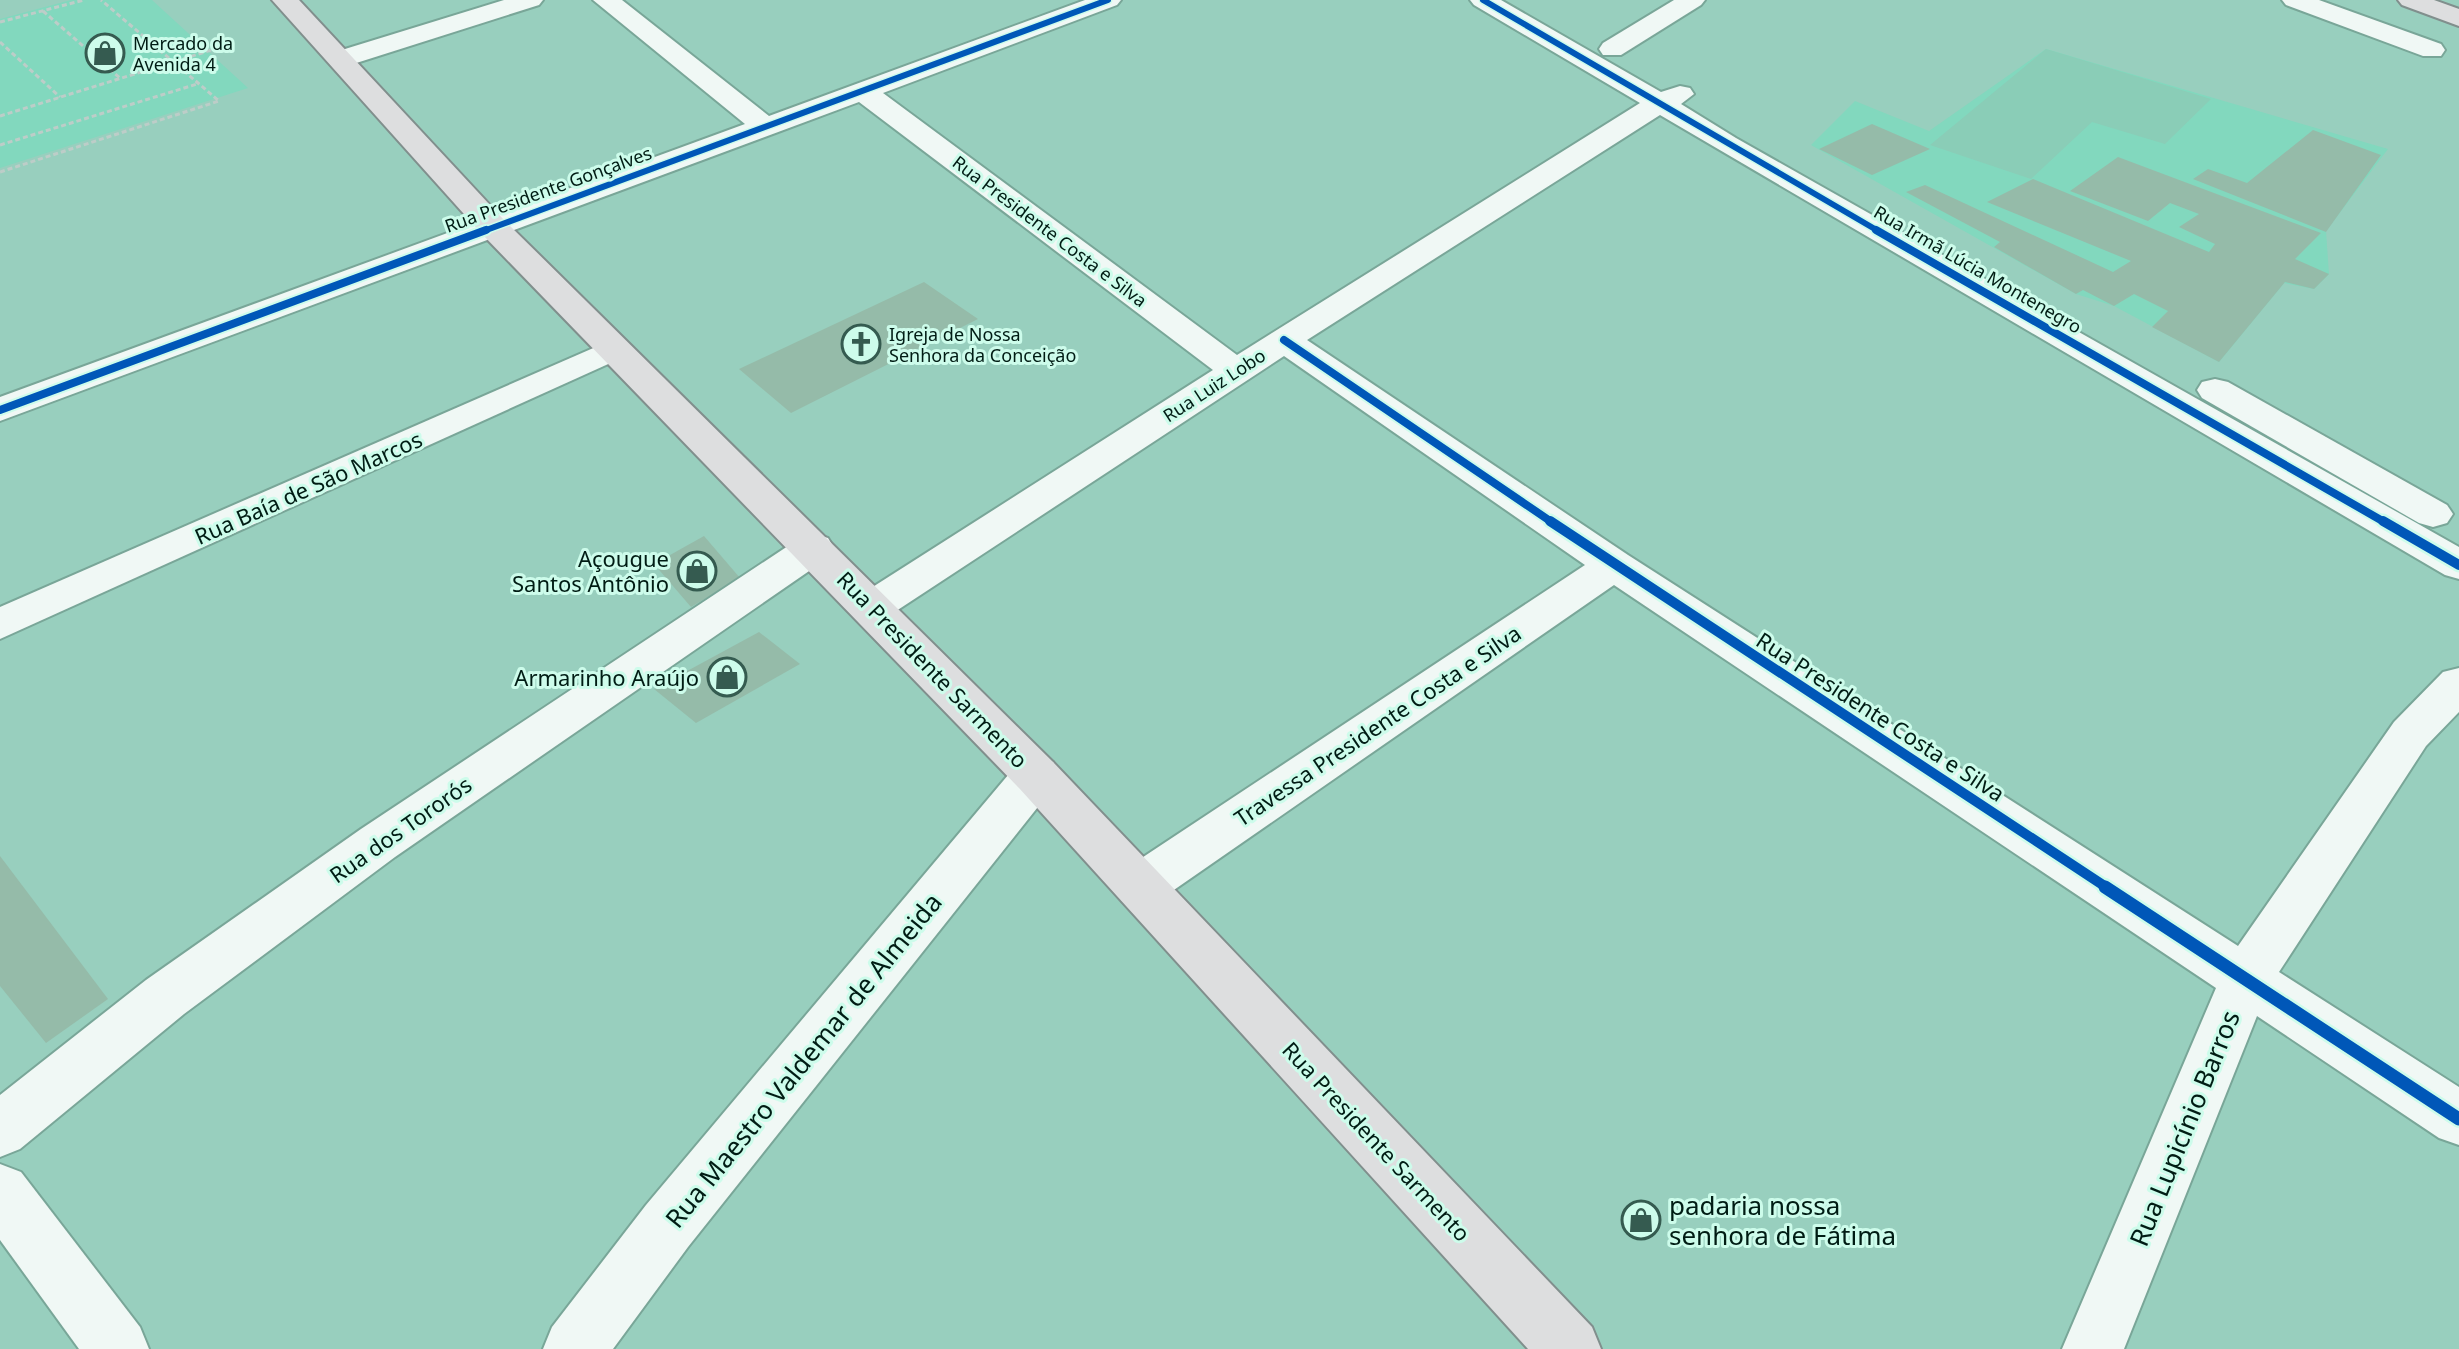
<svg xmlns="http://www.w3.org/2000/svg" width="2459" height="1349" font-family="'Noto Sans',sans-serif">
  <style>
    .built { fill: #82d8be }
    .green { fill: #8acdb7 }
    .building { fill: #95bba9 }
    .lines { fill: none; stroke-linecap: round; stroke-linejoin: round }
    .minor-casing { stroke: #79a698; stroke-width: 4 }
    .major-casing { stroke: #818f8d; stroke-width: 4 }
    .path { stroke: #bdcdc8; stroke-width: 3; stroke-dasharray: 5 3; stroke-linecap: butt }
    .minor { fill: #f0f8f5; fill-rule: evenodd }
    .major { fill: #dddedf; fill-rule: evenodd }
    .cycleway-far3-casing { stroke: #cdfceb; stroke-width: 9 }
    .cycleway-far2-casing { stroke: #cdfceb; stroke-width: 12 }
    .cycleway-far1-casing { stroke: #cdfceb; stroke-width: 15 }
    .cycleway-casing { stroke: #cdfceb; stroke-width: 18 }
    .cycleway-far3 { stroke: #0057b8; stroke-width: 6 }
    .cycleway-far2 { stroke: #0057b8; stroke-width: 8 }
    .cycleway-far1 { stroke: #0057b8; stroke-width: 10 }
    .cycleway { stroke: #0057b8; stroke-width: 13 }
    .labels { text-anchor: middle; dominant-baseline: central; stroke-width: 6; stroke-linejoin: round; paint-order: stroke }
    .far-poi-label { font-size: 18px; fill: #001c14; stroke: #cdfceb; text-anchor: start }
    .far-street-label { font-size: 18px; fill: #001c14; stroke: #cdfceb }
    .street-label { font-size: 22px; fill: #001c14; stroke: #cdfceb }
    .poi-label { font-size: 22px; fill: #001c14; stroke: #cdfceb; text-anchor: end }
    .near-street-label { font-size: 26px; fill: #001c14; stroke: #cdfceb }
    .near-poi-label { font-size: 26px; fill: #001c14; stroke: #cdfceb; text-anchor: start }
  </style>
  <rect width="100%" height="100%" fill="#98cfbe"/>
  <g class="built">
    <path d="M71 0H152L248 88 0 168V19Z"/>
    <path d="M2046 49 2388 149 2326 231 2329 274 2314 289 2284 283 2219 362 2114 306 2076 294 1811 145 1855 101 1929 131Z"/>
  </g>
  <path class="green" d="M2046 49 2211 99 2165 144 2092 122 2031 179 1930 145Z"/>
  <g class="building">
    <path d="M1872 124 1930 149 1872 175 1819 149Z"/>
    <path d="M2313 130 2381 155 2326 232 2193 179 2208 169 2247 183Z"/>
    <path d="M2118 157 2321 233 2295 259 2329 274 2314 289 2285 282 2219 362 2152 327 2168 311 2134 294 2114 306 2083 290 2076 294 1994 247 2000 242 1906 192 1925 185 2113 272 2131 261 1987 202 2033 179 2209 252 2215 244 2179 227 2199 214 2170 203 2148 221 2070 191Z"/>
    <path d="M924 282 978 319 791 413 739 369Z"/>
    <path d="M704 536 740 578 691 607 654 564Z"/>
    <path d="M759 632 800 664 696 723 654 689Z"/>
    <path d="M0 856 108 999 46 1043 0 986Z"/>
  </g>
  <g class="lines">
    <g class="minor-casing">
      <g id="minor">
        <path d="M504 0H543L539 5 350 65H332L328 59 332 53Z"/>
        <path d="M593 0H622L769 116 1085 0H1121L1117 5 883 93 1237 355 1640 103 1474 5 1470 0H1501L1661 92 1680 86 1690 88 1694 94 1681 104 1736 138 2459 547V579L2445 575 1660 115 1307 340 1628 555 2238 946 2394 722 2443 672 2459 668V712L2426 746 2279 972 2459 1087V1145L2439 1138 2257 1016 2124 1349H2062L2216 988 1614 585 1158 901 1140 907 1122 901 1115 886 1122 871 1585 565 1284 356 887 617 872 622 857 617 851 607 857 597 1213 370 859 102 0 421V397L745 124Z"/>
        <path d="M1674 0H1705L1701 5 1621 55H1603L1599 49 1603 43Z"/>
        <path d="M2282 0H2319L2441 44 2445 50 2441 56H2423L2286 5Z"/>
        <path d="M614 339 626 342 631 349 626 356 0 639V607Z"/>
        <path d="M2215 379 2228 382 2447 505 2453 514 2447 523 2433 527 2419 523 2202 398 2197 390 2202 382Z"/>
        <path d="M814 534 828 538 834 548 828 558 395 857 184 1014 20 1149 0 1157V1095L146 980 361 829 800 538Z"/>
        <path d="M1036 757 1053 762 1059 775 1053 788 688 1247 613 1349H543L552 1327 646 1205 1019 762Z"/>
        <path d="M0 1164 21 1172 140 1327 149 1349H79L0 1240Z"/>
      </g>
    </g>
    <g class="major-casing">
      <g id="major">
        <path d="M272 0H299L503 219 1053 762 1592 1327 1601 1349H1528L1019 788 481 233Z"/>
        <path d="M2398 0H2434L2459 9V26L2402 5Z"/>
      </g>
    </g>
    <g class="path">
      <path d="M43 11 120 78"/>
      <path d="M0 22 84 0"/>
      <path d="M0 42 60 97"/>
      <path d="M0 116 221 47"/>
      <path d="M0 145 197 84"/>
      <path d="M0 172 219 101 101 0"/>
    </g>
    <use href="#minor" class="minor"/>
    <use href="#major" class="major"/>
    <g class="cycleway-far3-casing">
      <g id="cycleway-far3">
        <path d="M1483 0 1880 232"/>
        <path d="M481 232 1108 0"/>
      </g>
    </g>
    <g class="cycleway-far2-casing">
      <g id="cycleway-far2">
        <path d="M1876 230 2386 523"/>
        <path d="M1284 340 1553 523"/>
        <path d="M0 410 486 230"/>
      </g>
    </g>
    <g class="cycleway-far1-casing">
      <g id="cycleway-far1">
        <path d="M1550 521 2109 889"/>
        <path d="M2383 521 2459 565"/>
      </g>
    </g>
    <g class="cycleway-casing">
      <path id="cycleway" d="M2105 887 2459 1119"/>
    </g>
    <use href="#cycleway-far3" class="cycleway-far3"/>
    <use href="#cycleway-far2" class="cycleway-far2"/>
    <use href="#cycleway-far1" class="cycleway-far1"/>
    <use href="#cycleway" class="cycleway"/>
  </g>
  <defs>
    <g id="shop-ring" transform="scale(2)"><circle r="9.5" fill="#cdfceb" stroke="#355b50" stroke-width="1.5"/><path d="M-5-2.5h2.3a2.7 3.5 0 0 1 5.4 0H5L5.5 6h-11ZM-1.5-2.5h3a1.5 2.3 0 0 0-3 0Z" fill="#355b50"/></g>
    <g id="church-ring" transform="scale(2)"><circle r="9.5" fill="#cdfceb" stroke="#355b50" stroke-width="1.5"/><path d="M-1.2-6h2.4v3.5h3.3v2.4h-3.3V6h-2.4V-.1h-3.3v-2.4h3.3Z" fill="#355b50"/></g>
  </defs>
  <g fill-rule="evenodd">
    <use href="#shop-ring" x="105" y="53"/>
    <use href="#church-ring" x="861" y="344"/>
    <use href="#shop-ring" x="697" y="571"/>
    <use href="#shop-ring" x="727" y="677"/>
    <use href="#shop-ring" x="1641" y="1220"/>
  </g>
  <g class="labels">
    <g class="far-poi-label">
      <text x="133" y="43">Mercado da<tspan x="133" dy="21">Avenida 4</tspan></text>
      <text x="889" y="334">Igreja de Nossa<tspan x="889" dy="21">Senhora da Conceição</tspan></text>
    </g>
    <g class="far-street-label">
      <text transform="translate(548 189) rotate(-20)">Rua Presidente Gonçalves</text>
      <text transform="translate(1050 231) rotate(37)">Rua Presidente Costa e Silva</text>
      <text transform="translate(1978 269) rotate(30)">Rua Irmã Lúcia Montenegro</text>
      <text transform="translate(1214 385) rotate(-33)">Rua Luiz Lobo</text>
    </g>
    <g class="street-label">
      <text transform="translate(308 487) rotate(-24)">Rua Baía de São Marcos</text>
      <text transform="translate(933 669) rotate(46)">Rua Presidente Sarmento</text>
      <text transform="translate(1881 716) rotate(33)">Rua Presidente Costa e Silva</text>
      <text transform="translate(1377 725) rotate(-34)">Travessa Presidente Costa e Silva</text>
      <text transform="translate(400 829) rotate(-35)">Rua dos Tororós</text>
      <text transform="translate(1377 1141) rotate(47)">Rua Presidente Sarmento</text>
    </g>
    <g class="poi-label">
      <text x="669" y="558">Açougue<tspan x="669" dy="25">Santos Antônio</tspan></text>
      <text x="699" y="677">Armarinho Araújo</text>
    </g>
    <g class="near-street-label">
      <text transform="translate(803 1060) rotate(-51)">Rua Maestro Valdemar de Almeida</text>
      <text transform="translate(2184 1128) rotate(-68)">Rua Lupicínio Barros</text>
    </g>
    <g class="near-poi-label">
      <text x="1669" y="1205">padaria nossa<tspan x="1669" dy="30">senhora de Fátima</tspan></text>
    </g>
  </g>
</svg>
